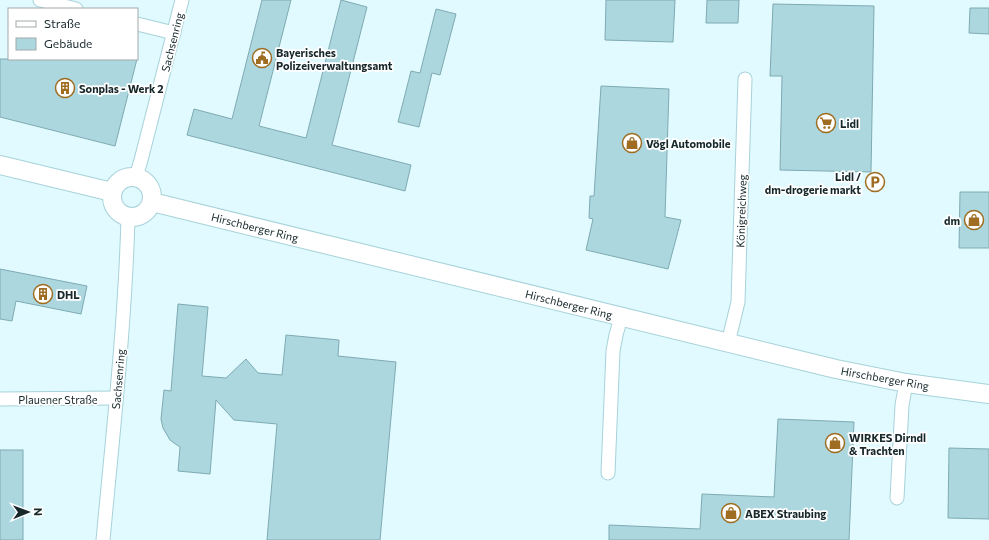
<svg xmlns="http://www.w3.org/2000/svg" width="989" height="540" font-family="Commissioner,sans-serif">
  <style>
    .building { fill: #acd7df; stroke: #7faab1 }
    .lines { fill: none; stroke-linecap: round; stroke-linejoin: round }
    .street-casing { stroke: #a7d2da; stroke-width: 15 }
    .secondary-casing { stroke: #a7d2da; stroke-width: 20 }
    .street { stroke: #fff; stroke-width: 13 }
    .secondary { stroke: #fff; stroke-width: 18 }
    .labels { text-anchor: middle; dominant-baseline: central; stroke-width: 3.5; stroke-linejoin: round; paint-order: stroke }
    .street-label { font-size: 11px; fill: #17282b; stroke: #fff }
    .poi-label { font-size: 11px; font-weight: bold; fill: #17282b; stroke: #fff; text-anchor: start }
  </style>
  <rect width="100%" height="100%" fill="#e0faff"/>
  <g class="building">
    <path d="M262 0H291L259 126 306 138 341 0 367 7 332 145 411 165 405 191 187 135 194 109 232 119Z"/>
    <path d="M606 0H675L673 42 605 40Z"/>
    <path d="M707 0H739L738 23H706Z"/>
    <path d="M773 4 874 6 871 172 780 170 782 76H770Z"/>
    <path d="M970 8H989V34L969 33Z"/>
    <path d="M436 9 456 14 440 75 432 73 419 127 398 122 411 71 420 73Z"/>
    <path d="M0 59H137L115 146 0 117Z"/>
    <path d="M601 86 669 89 665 217 681 220 668 269 586 250 593 219 589 218 590 196H594Z"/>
    <path d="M960 192H989V248H959Z"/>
    <path d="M0 269 87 286 81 314 16 301 12 321 0 319Z"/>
    <path d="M178 304 208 307 202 376 226 378 246 359 258 373 282 375 286 335 339 340 338 356 396 362 380 540H267L277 424 234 420 216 400 210 474 178 471 180 447 174 443 170 440 163 428 161 419 164 390 171 391Z"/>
    <path d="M778 419 854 422 849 540H609V525L700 529 702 494 774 497Z"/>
    <path d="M949 448 989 449V519L948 518Z"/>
    <rect x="0" y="450" width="23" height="90"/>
  </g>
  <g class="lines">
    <g class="street-casing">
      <g id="street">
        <path d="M40 0 76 9"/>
        <path d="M137 24 174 33"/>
        <path d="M136 177 141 160 182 0"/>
        <path d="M728 343 738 302 745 79"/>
        <path d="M0 399 116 398"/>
        <path d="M608 473 613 351 616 335 621 317"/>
        <path d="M897 498 902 405 906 383"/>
        <path d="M103 540C113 433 125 325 128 218"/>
      </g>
    </g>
    <g class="secondary-casing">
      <g id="secondary">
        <path d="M0 165 112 192"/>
        <circle cx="132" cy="197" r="20"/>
        <path d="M152 202 836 369 906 383 989 394"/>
      </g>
    </g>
    <use href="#street" class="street"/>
    <use href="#secondary" class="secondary"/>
  </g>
  <defs>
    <g id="civic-ring" transform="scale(1)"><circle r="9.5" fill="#fff" stroke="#9e6d21" stroke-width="1.5"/><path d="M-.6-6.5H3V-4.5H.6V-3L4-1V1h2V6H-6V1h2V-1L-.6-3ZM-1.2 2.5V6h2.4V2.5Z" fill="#9e6d21"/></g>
    <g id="building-ring" transform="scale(1)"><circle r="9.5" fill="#fff" stroke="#9e6d21" stroke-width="1.5"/><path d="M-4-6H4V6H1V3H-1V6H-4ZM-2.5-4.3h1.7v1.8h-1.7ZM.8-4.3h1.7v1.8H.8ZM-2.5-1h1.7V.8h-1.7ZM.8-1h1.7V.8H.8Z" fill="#9e6d21"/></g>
    <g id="supermarket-ring" transform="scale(1)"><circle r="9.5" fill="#fff" stroke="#9e6d21" stroke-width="1.5"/><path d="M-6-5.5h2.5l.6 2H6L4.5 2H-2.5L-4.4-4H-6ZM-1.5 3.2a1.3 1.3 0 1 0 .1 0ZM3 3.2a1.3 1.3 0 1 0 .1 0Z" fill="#9e6d21"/></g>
    <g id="shop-ring" transform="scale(1)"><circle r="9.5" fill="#fff" stroke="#9e6d21" stroke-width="1.5"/><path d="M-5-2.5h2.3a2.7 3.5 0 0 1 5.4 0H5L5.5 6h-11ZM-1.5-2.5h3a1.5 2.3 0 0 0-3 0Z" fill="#9e6d21"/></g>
    <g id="parking-ring" transform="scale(1)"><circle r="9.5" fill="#fff" stroke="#9e6d21" stroke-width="1.5"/><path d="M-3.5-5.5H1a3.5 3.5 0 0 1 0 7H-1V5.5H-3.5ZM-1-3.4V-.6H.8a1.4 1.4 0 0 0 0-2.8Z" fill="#9e6d21"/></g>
  </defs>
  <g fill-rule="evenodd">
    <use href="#civic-ring" x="262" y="58"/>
    <use href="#building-ring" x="65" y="88"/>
    <use href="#supermarket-ring" x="826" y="123"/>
    <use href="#shop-ring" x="632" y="143"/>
    <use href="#parking-ring" x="875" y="182"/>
    <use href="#shop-ring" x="974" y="220"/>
    <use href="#building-ring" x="43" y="294"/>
    <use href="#shop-ring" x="835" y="443"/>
    <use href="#shop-ring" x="731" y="513"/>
  </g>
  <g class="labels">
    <g class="street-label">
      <text transform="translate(172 42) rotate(-76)">Sachsenring</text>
      <text transform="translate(741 211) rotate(-88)">Königreichweg</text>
      <text transform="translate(255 227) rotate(14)">Hirschberger Ring</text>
      <text transform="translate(569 304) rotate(14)">Hirschberger Ring</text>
      <text transform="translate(885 378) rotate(10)">Hirschberger Ring</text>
      <text transform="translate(118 379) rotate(-85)">Sachsenring</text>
      <text x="58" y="399">Plauener Straße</text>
    </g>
    <g class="poi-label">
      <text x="276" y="52">Bayerisches<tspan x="276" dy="13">Polizeiverwaltungsamt</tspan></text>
      <text x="79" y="88">Sonplas - Werk 2</text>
      <text x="840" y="123">Lidl</text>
      <text x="646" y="143">Vögl Automobile</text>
      <text x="861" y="176" text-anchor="end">Lidl /<tspan x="861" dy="13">dm-drogerie markt</tspan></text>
      <text x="960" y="220" text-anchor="end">dm</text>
      <text x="57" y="294">DHL</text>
      <text x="849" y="437">WIRKES Dirndl<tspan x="849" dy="13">&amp; Trachten</tspan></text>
      <text x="745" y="513">ABEX Straubing</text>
    </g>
  </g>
  <rect x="8" y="8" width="130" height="52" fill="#ffffff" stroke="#a2a9aa"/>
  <rect x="16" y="21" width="20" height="6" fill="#ffffff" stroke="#a2a9aa"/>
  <text x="44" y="28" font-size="12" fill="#17282b">Straße</text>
  <rect x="16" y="38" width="20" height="12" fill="#acd7df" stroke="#a2a9aa"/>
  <text x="44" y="48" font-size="12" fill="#17282b">Gebäude</text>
  <g transform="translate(28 512) rotate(89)" stroke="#ffffff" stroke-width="3" paint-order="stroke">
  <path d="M0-3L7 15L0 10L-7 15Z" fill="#17282b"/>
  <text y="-6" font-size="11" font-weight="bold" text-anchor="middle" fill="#17282b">N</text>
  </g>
</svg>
